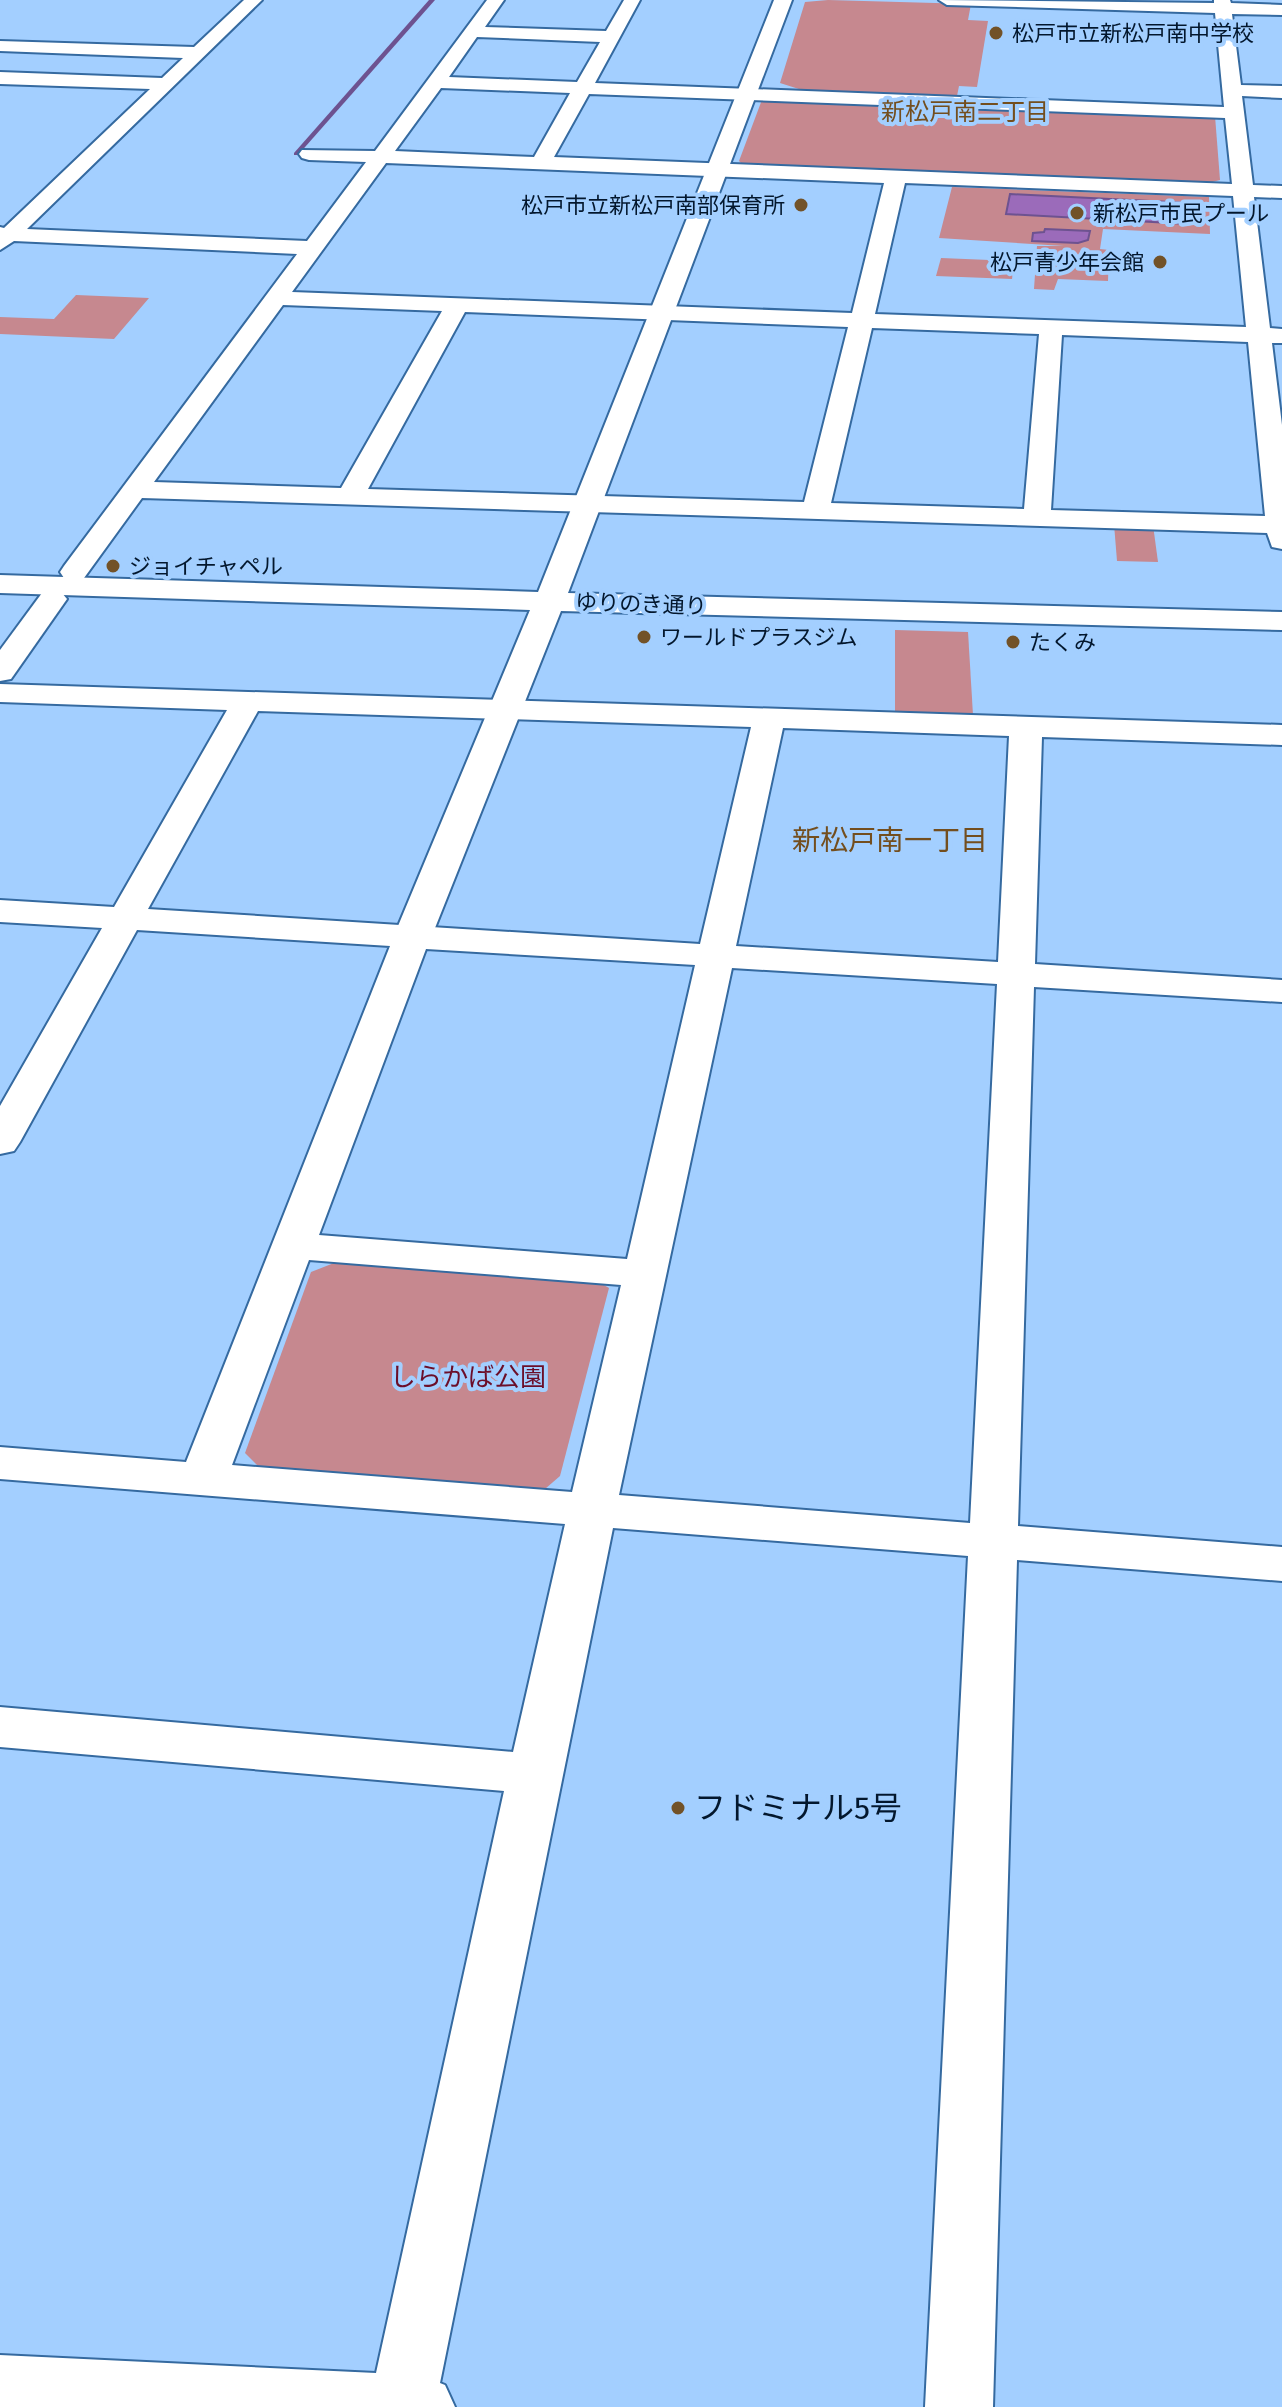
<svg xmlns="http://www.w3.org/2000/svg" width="1282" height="2407" font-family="'Fira Sans','Noto Sans JP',sans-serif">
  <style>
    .green { fill: #c6888f }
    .water { fill: #9b6bba; stroke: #6d5290; stroke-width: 2 }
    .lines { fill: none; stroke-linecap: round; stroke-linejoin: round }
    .stream { fill: #6d5290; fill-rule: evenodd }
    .minor-casing { stroke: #356aa0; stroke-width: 4 }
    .tertiary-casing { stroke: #356aa0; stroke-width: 4 }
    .minor { fill: #fff; fill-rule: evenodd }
    .tertiary { fill: #fff; fill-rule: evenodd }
    .poi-dot { fill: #725228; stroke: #a3cfff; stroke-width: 3 }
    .labels { text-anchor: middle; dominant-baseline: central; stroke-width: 8; stroke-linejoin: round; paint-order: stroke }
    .far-poi-label { font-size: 22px; fill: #03172d; stroke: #a3cfff; text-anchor: start }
    .far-street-label { font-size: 22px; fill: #03172d; stroke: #a3cfff }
    .far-neighbourhood-label { font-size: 24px; fill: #734e1e; stroke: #a3cfff }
    .park-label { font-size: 26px; fill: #6b0e29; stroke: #a3cfff }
    .neighbourhood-label { font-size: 28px; fill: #734e1e; stroke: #a3cfff }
    .near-poi-label { font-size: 32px; fill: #03172d; stroke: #a3cfff; text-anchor: start }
  </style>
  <rect width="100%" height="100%" fill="#a3cfff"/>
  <g class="green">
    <path d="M828 0 971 4 968 20 988 21 977 87 959 86 957 96 802 90 780 83 805 2Z"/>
    <path d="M763 97 1215 116 1220 180 1208 183 742 164 739 161Z"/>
    <path d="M952 187 1209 197 1210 234 1103 229 1100 249 1109 250 1108 281 1058 279 1054 290 1034 289 1037 246H1064L939 238Z"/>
    <path d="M941 258 1014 261 1012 279 936 276Z"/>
    <path d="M76 295 149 298 114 339 0 334V317L54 319Z"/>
    <path d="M1114 524 1153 525 1158 562 1117 561Z"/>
    <path d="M895 630 968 632 973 715 895 712Z"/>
    <path d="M334 1263 597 1281 609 1288 560 1476 545 1489 259 1467 245 1453 311 1272Z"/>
  </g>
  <g class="water">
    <path d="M1010 194 1189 203 1188 224 1006 214Z"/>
    <path d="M1045 229 1090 231 1088 240 1078 243 1032 241 1033 233 1044 232Z"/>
  </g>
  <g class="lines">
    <path class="stream" d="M429 0H435L298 155H294V153Z"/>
    <g class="minor-casing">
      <g id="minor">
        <path d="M244 0H262L27 229 307 241 366 162 309 160 302 158 299 154 302 150 375 151 487 0H504L485 27 606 31 624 0H640L595 83 1224 107 1215 13 947 5 939 0 1214 3V0H1230L1231 3 1282 5V15L1232 14 1241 85 1282 86V98L1242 96 1253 185 1282 186V198L1254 197 1270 328 1282 329V343H1272L1282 425V549L1272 547 1267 533 142 498 84 578 74 581 64 578 60 572 64 566 297 254 14 241 0 250V227L4 228 150 89 0 84V72L162 78 183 58 0 51V41L194 47ZM477 37 600 42 577 82 449 77ZM441 88 570 93 534 157 395 151ZM589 94 1225 118 1232 184 554 157ZM386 163 884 183 852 313 292 292ZM905 183 1233 196 1246 327 875 314ZM283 305 442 311 341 488 154 482ZM465 312 848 327 804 502 368 489ZM872 328 1039 334 1024 509 831 503ZM1062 335 1248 342 1265 516 1051 510Z"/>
        <path d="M52 590 62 593 67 599 11 679 0 681V650L42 593Z"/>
        <path d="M0 684 1282 725V745L1042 737 1035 964 1282 980V1002L1034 987 1018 1526 1282 1547V1581L1017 1560 993 2407H925L968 1556 613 1528 440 2383 445 2385 455 2407H0V2355L376 2373 504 1791 0 1747V1707L513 1752 565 1524 0 1479V1447L186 1462 390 946 137 930 20 1142 14 1151 0 1154V1106L102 928 0 922V900L114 907 227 710 0 702ZM258 711 751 727 700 944 148 909ZM783 728 1009 736 998 962 736 946ZM426 949 695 965 627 1259 319 1235ZM732 968 997 984 970 1523 619 1495ZM309 1260 621 1285 572 1492 232 1465Z"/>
      </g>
    </g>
    <g class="tertiary-casing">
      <path id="tertiary" d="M774 0H792L568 593 1282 612V630L561 611 431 938 426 946 412 949 398 946 393 938 530 610 0 593V575L538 592Z"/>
    </g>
    <use href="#minor" class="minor"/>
    <use href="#tertiary" class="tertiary"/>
  </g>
  <g class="poi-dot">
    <circle cx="996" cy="33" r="8"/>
    <circle cx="801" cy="205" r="8"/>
    <circle cx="1077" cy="213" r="8"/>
    <circle cx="1160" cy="262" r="8"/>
    <circle cx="113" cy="566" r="8"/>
    <circle cx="644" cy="637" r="8"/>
    <circle cx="1013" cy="642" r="8"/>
    <circle cx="678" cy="1808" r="8"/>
  </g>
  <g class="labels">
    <g class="far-poi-label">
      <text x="1012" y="33">松戸市立新松戸南中学校</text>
      <text x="785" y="205" text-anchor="end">松戸市立新松戸南部保育所</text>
      <text x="1093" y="213">新松戸市民プール</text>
      <text x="1144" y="262" text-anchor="end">松戸青少年会館</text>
      <text x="129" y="566">ジョイチャペル</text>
      <text x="660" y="637">ワールドプラスジム</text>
      <text x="1029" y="642">たくみ</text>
    </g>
    <g class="far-street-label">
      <text transform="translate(641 604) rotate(2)">ゆりのき通り</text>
    </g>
    <g class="far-neighbourhood-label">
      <text x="965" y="112">新松戸南二丁目</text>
    </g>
    <g class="park-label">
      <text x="468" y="1377">しらかば公園</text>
    </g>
    <g class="neighbourhood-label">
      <text x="890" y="840">新松戸南一丁目</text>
    </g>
    <g class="near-poi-label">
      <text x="694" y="1808">フドミナル5号</text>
    </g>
  </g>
</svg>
